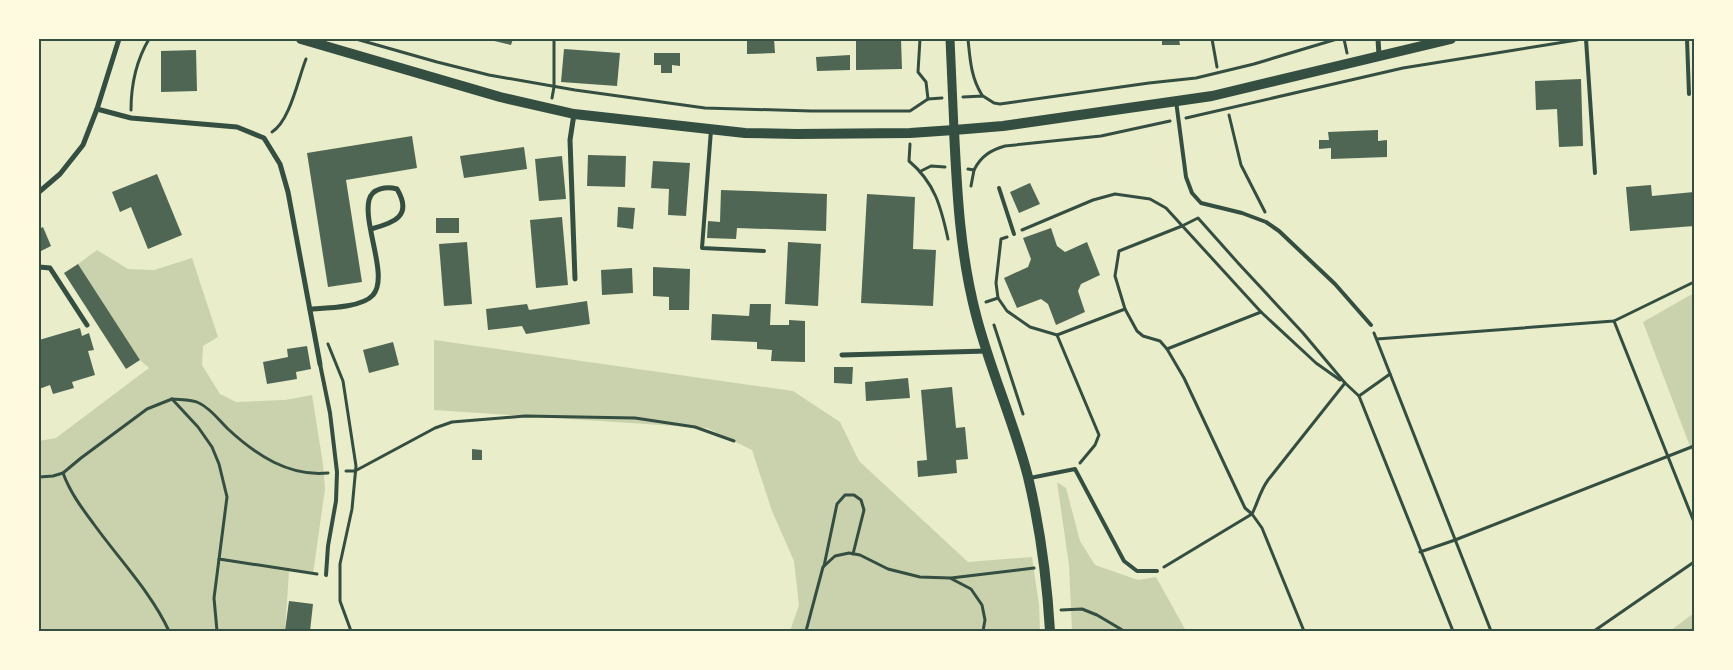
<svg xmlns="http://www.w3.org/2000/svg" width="1733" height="670" font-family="Figtree,sans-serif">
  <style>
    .green { fill: #cad2ad }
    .building { fill: #4f6655 }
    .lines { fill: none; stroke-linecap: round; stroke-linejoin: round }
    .path { stroke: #344e41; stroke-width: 3 }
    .service { stroke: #344e41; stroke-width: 4 }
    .minor { stroke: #344e41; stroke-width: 5 }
    .tertiary { stroke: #344e41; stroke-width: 9 }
    .secondary { stroke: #344e41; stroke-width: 10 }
    .neatline { fill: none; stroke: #344e41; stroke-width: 2 }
  </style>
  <rect width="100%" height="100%" fill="#e9edc9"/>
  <g class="green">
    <path d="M97 250 128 269 154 270 192 258 218 337 203 346 202 365 220 394 236 402 285 400 312 395 323 464 325 489 313 574 289 571 285 631H39V441L56 438 149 368 140 360 78 264Z"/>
    <path d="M1694 293V457L1643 322Z"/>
    <path d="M434 340 793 391 840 422 859 461 968 562 1032 557 1039 605 1040 631H790L799 605 794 561 772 511 752 450 707 428 434 410Z"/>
    <path d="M1057 482 1066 488 1080 541 1095 565 1138 580 1156 577 1186 631H1072L1069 565Z"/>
    <path d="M1694 613V631H1670Z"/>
  </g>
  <g class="building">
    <path d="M486 39H513L511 45Z"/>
    <path d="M747 39H774L775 53 747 54Z"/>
    <path d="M856 39H901L902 69 856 70Z"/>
    <path d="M1162 39H1179L1180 45H1162Z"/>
    <path d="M564 49 620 53 617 86 561 82Z"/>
    <path d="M196 50 197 91 161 92V51Z"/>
    <path d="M654 53H680V66L672 65V73H661V65H654Z"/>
    <path d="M850 55V70L817 71 816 57Z"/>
    <path d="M1581 79 1583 146 1559 147 1557 109 1536 110 1535 81Z"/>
    <path d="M1378 130V141L1387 140V157L1331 159V148L1319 149V140H1329L1328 132Z"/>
    <path d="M412 136 417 168 346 180 362 282 328 287 307 153Z"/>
    <path d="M524 147 527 169 464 178 460 156Z"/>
    <path d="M588 155 626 156 625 187 587 186Z"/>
    <path d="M562 156 566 199 539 201 535 159Z"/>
    <path d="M653 161 690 163 686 216 668 215 669 189 651 188Z"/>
    <path d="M157 174 182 235 148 249 131 207 120 212 112 192Z"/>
    <path d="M1030 183 1040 204 1019 213 1010 192Z"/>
    <path d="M1651 185 1652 196 1694 192V226L1630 231 1626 187Z"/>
    <path d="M721 190 827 194 826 231 737 228 736 239 707 238 708 221 720 222Z"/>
    <path d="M867 194 915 197 913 249 936 250 933 306 861 303Z"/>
    <path d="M618 207 635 208 633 229 617 227Z"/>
    <path d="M562 217 568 285 536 288 530 220Z"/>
    <rect x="436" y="218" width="23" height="15"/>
    <path d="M43 227 51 246 39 252V229Z"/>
    <path d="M1051 228 1057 246 1065 252 1087 242 1100 275 1081 284 1078 291 1085 312 1056 325 1048 304 1041 299 1017 308 1004 278 1028 267 1031 259 1023 238Z"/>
    <path d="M467 242 472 304 444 306 439 244Z"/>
    <path d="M788 242 821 244 818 306 785 304Z"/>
    <path d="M78 264 140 360 126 369 64 273Z"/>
    <path d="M653 267 690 269 689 310H669V297L653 296Z"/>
    <path d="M632 268 633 293 602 295 601 270Z"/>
    <path d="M587 301 590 324 526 334 522 326 488 330 486 309 527 304 529 310Z"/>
    <path d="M750 304H771L770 325H789V320L805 321V362L771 361 772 350 757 349V342L711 340 712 314 749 316Z"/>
    <path d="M80 328 82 336 89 333 94 350 88 351 95 375 72 382 74 388 53 394 50 385 39 389V340Z"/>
    <path d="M393 342 399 365 369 373 363 350Z"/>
    <path d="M307 346 311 369 296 372 297 379 267 384 263 362 288 357 287 349Z"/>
    <path d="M834 367H853L852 384 834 383Z"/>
    <path d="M908 378 910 398 866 401 865 382Z"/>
    <path d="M952 387 956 428 965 427 968 459 956 460 957 473 918 477 917 461 927 460 921 390Z"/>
    <path d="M472 449 482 450V460H472Z"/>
    <path d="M289 601 313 604 310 631H285Z"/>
  </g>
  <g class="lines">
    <g class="path">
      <path d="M356 39 437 62 489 75 575 90 705 108 811 111H910L928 99 942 98"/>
      <path d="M920 39 918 72 926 82 928 99"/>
      <path d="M968 39C970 59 971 78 982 95"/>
      <path d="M1212 39 1217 67"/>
      <path d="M1344 39 1347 53"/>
      <path d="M963 97 983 96 994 103 1000 104 1149 83 1196 78 1254 64 1337 39"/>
      <path d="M552 98 554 87V39"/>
      <path d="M131 110C131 84 136 61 149 39"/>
      <path d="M1229 115 1241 165 1265 212"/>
      <path d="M1186 118 1403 68 1577 40"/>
      <path d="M272 132C290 121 298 79 306 59"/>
      <path d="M910 144 909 161C935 183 941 207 948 239"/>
      <path d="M968 169 974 170C981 156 991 150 1005 146L1101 136 1170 121"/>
      <path d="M921 171 931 166 945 167"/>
      <path d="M971 186 974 170"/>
      <path d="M1022 230 1093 200 1115 194 1150 199 1166 208 1261 312"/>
      <path d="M1007 237 1001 239 996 283 998 298 1007 311 1030 327 1057 335 1125 309"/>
      <path d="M986 302 998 298"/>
      <path d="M1614 321 1694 522"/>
      <path d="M994 325 1023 414"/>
      <path d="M1374 333 1491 631"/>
      <path d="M1057 335 1099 435 1095 445 1080 463"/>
      <path d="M1377 339 1614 321 1694 282"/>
      <path d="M328 344 343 381 356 466 352 509 340 564V601L351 631"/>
      <path d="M1167 349 1261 312 1316 363 1340 380"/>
      <path d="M1359 396 1390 374"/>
      <path d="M172 399C181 400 191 399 199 403 210 408 219 420 228 429 256 455 289 477 328 473"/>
      <path d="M346 471H355L435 428 452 422 525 416 635 418 695 427 734 441"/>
      <path d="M63 473C70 492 81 507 93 523 118 558 151 592 169 631"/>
      <path d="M39 477 53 476 63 473 81 458 147 409 172 399 198 427 212 447 219 464 227 497 214 598 217 631"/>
      <path d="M1420 552 1455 540 1694 446"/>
      <path d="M219 559 317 574"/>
      <path d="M824 566 837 504 845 495H854L861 500 864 510 853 554"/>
      <path d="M1164 567 1252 514C1258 502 1260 491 1268 480L1345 383"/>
      <path d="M951 578 1034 568"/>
      <path d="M1061 610 1082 609 1097 615 1124 631"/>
      <path d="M806 631 823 567 835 556 849 553 860 555 888 569 920 577 950 578 971 589 982 605 985 620 983 631"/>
      <path d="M1304 631 1262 528 1252 514 1245 508 1184 378 1167 349 1160 341 1143 336 1137 331 1125 309 1115 276 1119 251 1182 226 1198 218 1239 264 1303 333 1345 383 1359 396 1453 631"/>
      <path d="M1594 631 1694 562"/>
    </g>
    <g class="service">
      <path d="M1586 39 1595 173"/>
      <path d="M1687 39 1689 94"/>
      <path d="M1176 101 1186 177 1192 193 1201 203 1242 213 1266 222 1279 231 1335 284 1371 325"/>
      <path d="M711 130 702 248 764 251"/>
      <path d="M999 188 1014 234"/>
      <path d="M320 364 330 413 337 472 336 501 328 546 326 575"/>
      <path d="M1030 478 1075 469 1124 561 1137 571H1157"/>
    </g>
    <g class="minor">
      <path d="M1378 39 1379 55"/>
      <path d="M97 109 131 118 237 127 264 138 280 164 288 192 320 364"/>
      <path d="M574 114 570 140 575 279"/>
      <path d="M39 192 60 174 83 145 97 109 119 39"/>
      <path d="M39 267 50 268 87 325"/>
      <path d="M310 309C325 308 362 308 373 295 389 277 363 225 369 200 372 188 387 186 397 189 413 216 394 223 371 229"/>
      <path d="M842 355 987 351"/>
    </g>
    <path class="tertiary" d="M950 39 954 130"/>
    <g class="secondary">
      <path d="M301 39 500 97 574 114 745 133 797 134 910 133 954 130 1003 126 1212 96 1451 39"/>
      <path d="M954 130C957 193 960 254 976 315 990 370 1014 422 1028 477 1040 527 1047 580 1050 631"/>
    </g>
  </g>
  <rect width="1733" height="670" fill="none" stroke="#fefae0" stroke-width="80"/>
  <rect x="40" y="40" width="1653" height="590" class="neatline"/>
</svg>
